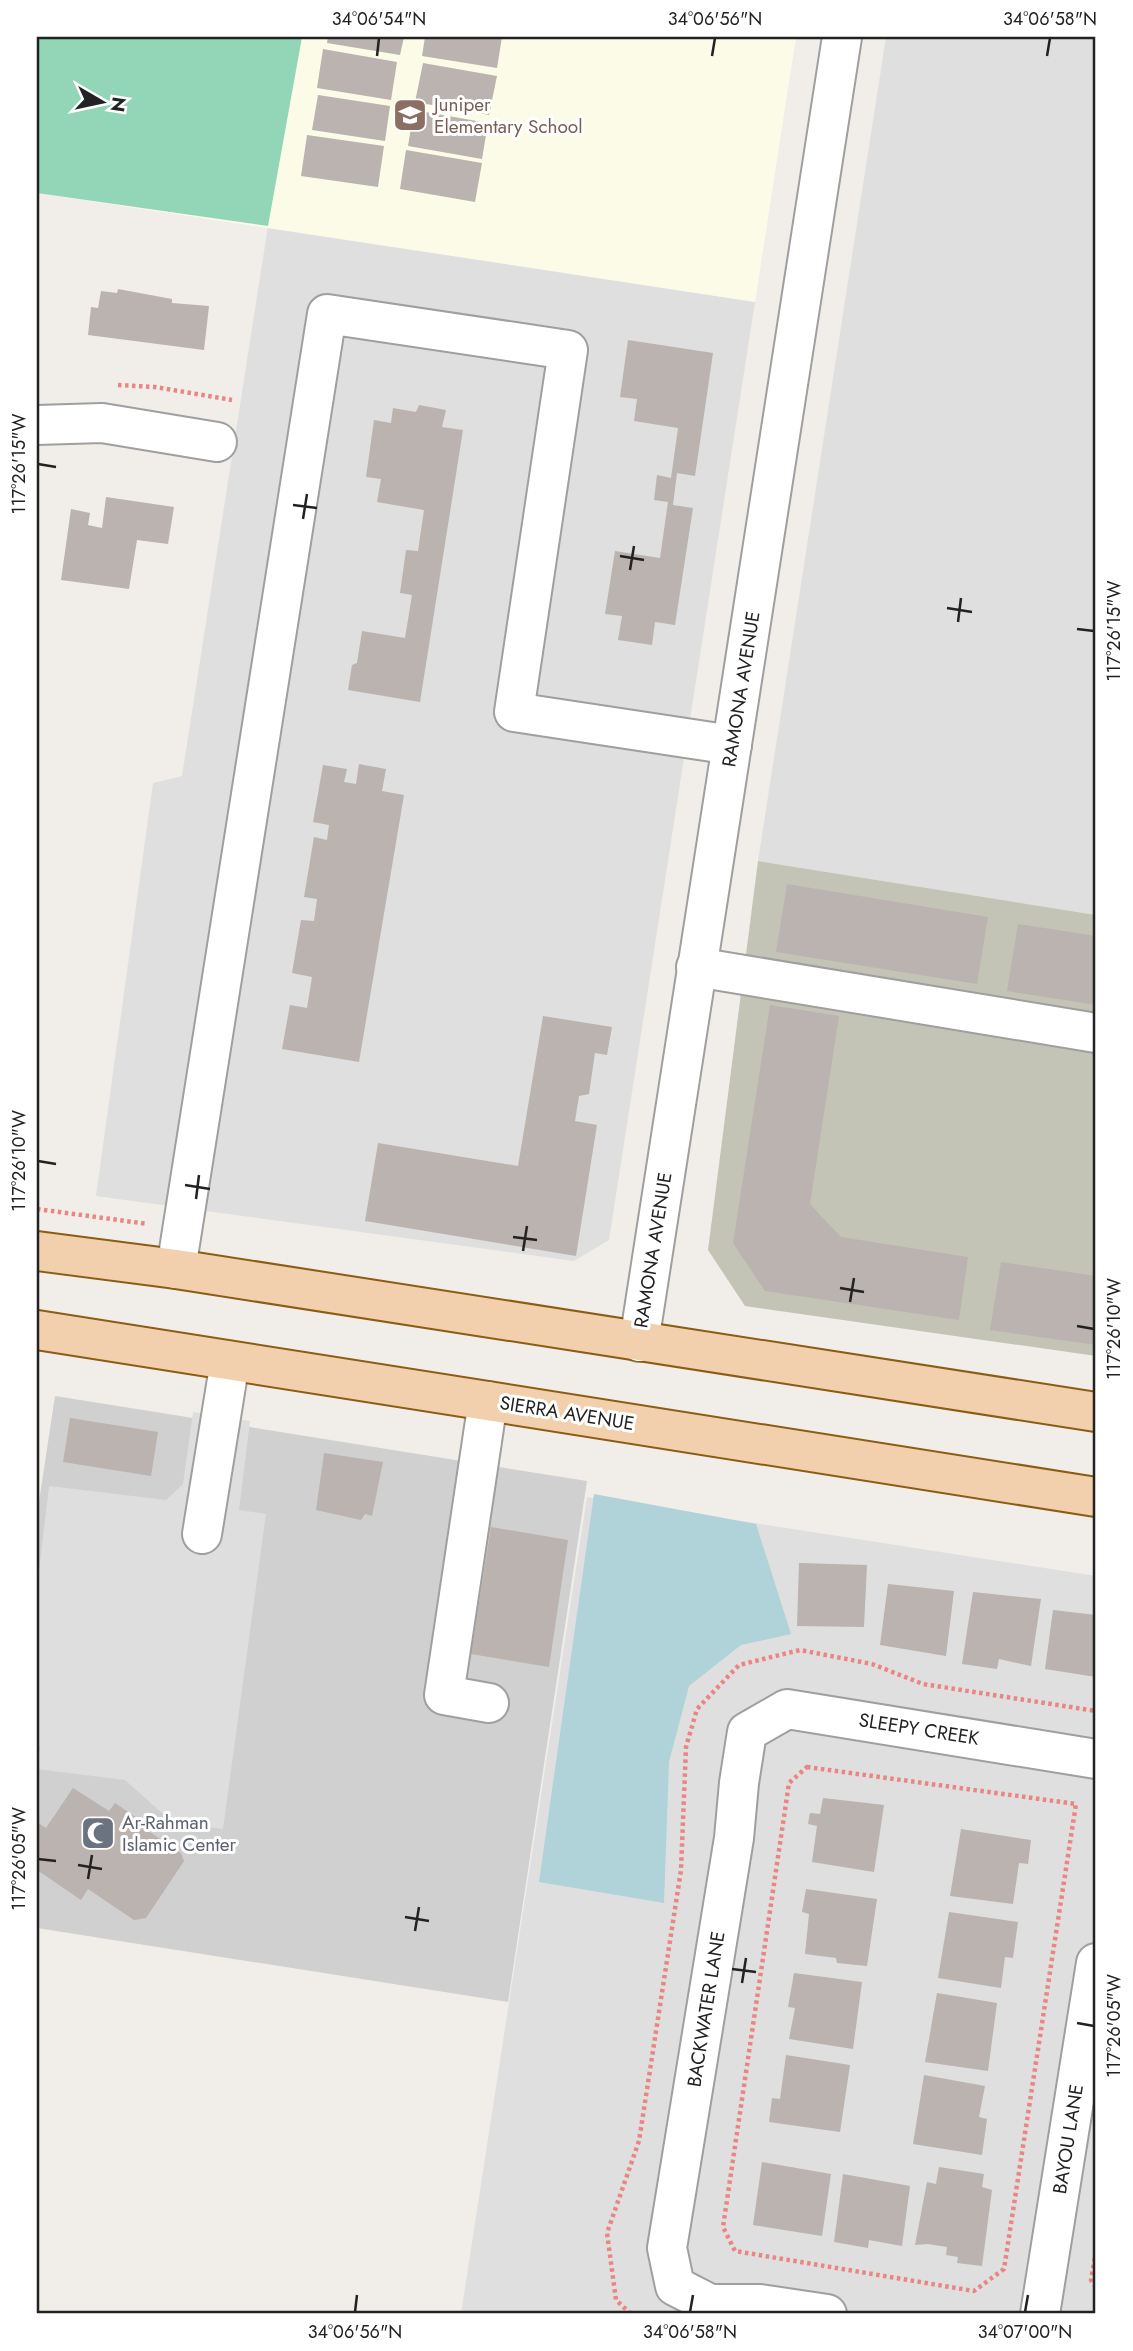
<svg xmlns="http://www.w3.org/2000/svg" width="1133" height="2351" font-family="Jost,sans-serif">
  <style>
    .residential { fill: #dfdfdf }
    .education { fill: #fcfbe7 }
    .religious { fill: #d0d0d0 }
    .construction { fill: #c4c4b6 }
    .pitch { fill: #92d6b7 }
    .parking { fill: #dedede }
    .water { fill: #b0d2d9 }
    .building { fill: #bab3af }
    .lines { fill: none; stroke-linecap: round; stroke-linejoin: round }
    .minor-casing { stroke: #9f9f9f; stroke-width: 42 }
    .major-casing { stroke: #8d5c13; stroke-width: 42 }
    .path { stroke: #ea8581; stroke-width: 4.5; stroke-dasharray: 3.5 3.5; stroke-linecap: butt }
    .minor { stroke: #fff; stroke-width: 38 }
    .major { stroke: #f2d0ae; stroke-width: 38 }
    .ticks { fill: none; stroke: #222; stroke-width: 2.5 }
    .labels { text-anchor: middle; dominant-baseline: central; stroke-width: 6; stroke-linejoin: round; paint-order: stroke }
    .education-label { font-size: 19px; fill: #785e54; stroke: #fff; text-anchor: start }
    .street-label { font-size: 19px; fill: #222; stroke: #fff }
    .worship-label { font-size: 19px; fill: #5b616d; stroke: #fff; text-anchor: start }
    .neatline { fill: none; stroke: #222; stroke-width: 2.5 }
    .ticks-label { font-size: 18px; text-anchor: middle; fill: #222 }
  </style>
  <rect width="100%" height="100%" fill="#f1eeea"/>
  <g class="residential">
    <path d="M886 37H1096V915L758 861Z"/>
    <path d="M268 226 755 302 609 1240 574 1261 96 1196 153 783 182 776Z"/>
    <path d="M587 1497 1096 1576V2314H461Z"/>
  </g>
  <path class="education" d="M37 37H796L755 302 37 193Z"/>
  <path class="religious" d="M55 1396 587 1481 508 2002 37 1928V1515Z"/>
  <path class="construction" d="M758 861 1096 915V1356L745 1306 708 1250Z"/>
  <path class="pitch" d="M37 37H302L268 226 37 193Z"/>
  <path class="parking" d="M193 1412 250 1421 239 1510 266 1514 223 1829 172 1822 125 1780 37 1769 40 1747 37 1746V1588L49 1486 166 1500 183 1484Z"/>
  <path class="water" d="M594 1494 756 1524 791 1634 741 1645 689 1686 669 1762 664 1903 539 1882Z"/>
  <g class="building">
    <path d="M328 37H404L400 55 327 43Z"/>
    <path d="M425 37H502L497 68 422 56Z"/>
    <path d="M323 49 397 62 391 100 317 88Z"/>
    <path d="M423 63 497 76 489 115 415 102Z"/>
    <path d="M318 95 390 106 385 141 312 130Z"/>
    <path d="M414 110 488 123 482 159 408 146Z"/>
    <path d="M307 135 384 146 378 187 301 176Z"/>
    <path d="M406 150 482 163 475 202 400 189Z"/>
    <path d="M118 289 172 299V303L209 306 204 350 88 335 91 307 98 308 101 291 117 293Z"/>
    <path d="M628 340 713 353 695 476 677 473 673 505 693 508 675 625 655 622 652 645 618 640 622 616 605 614 615 551 660 558 668 502 654 500 657 475 671 478 678 428 634 421 637 399 620 397Z"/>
    <path d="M419 405 446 410 442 427 463 430 420 702 348 690 352 665 357 663 362 631 405 638 412 595 400 593 406 550 418 551 424 510 377 502 381 479 366 477 374 420 391 423 393 408 416 412Z"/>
    <path d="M106 497 174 507 168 544 137 540 129 589 61 580 71 509 90 513 88 525 102 528Z"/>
    <path d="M359 764 386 769 382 791 404 795 359 1062 282 1049 290 1005 307 1008 312 977 292 973 301 920 314 921 317 899 304 897 314 837 327 840 329 825 313 822 323 765 347 769 344 782 356 784Z"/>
    <path d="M787 884 988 917 977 984 776 952Z"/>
    <path d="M1018 924 1096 936V1005L1007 991Z"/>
    <path d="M770 1005 839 1016 810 1204 841 1237 968 1257 959 1320 765 1291 733 1243Z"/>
    <path d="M543 1016 612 1027 607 1055 595 1053 589 1094 579 1096 575 1121 597 1125 576 1256 365 1221 378 1143 518 1166Z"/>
    <path d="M1001 1262 1096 1276V1345L990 1330Z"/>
    <path d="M70 1418 158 1432 151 1476 63 1462Z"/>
    <path d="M324 1453 383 1462 372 1516 365 1514 361 1520 316 1510Z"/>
    <path d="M491 1527 568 1540 549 1667 471 1654Z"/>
    <path d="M799 1563 867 1565 864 1627 797 1626Z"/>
    <path d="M888 1584 954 1591 946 1656 880 1645Z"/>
    <path d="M973 1592 1041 1599 1031 1666 999 1659 997 1669 962 1664Z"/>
    <path d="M1053 1610 1096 1615V1677L1045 1669Z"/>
    <path d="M73 1788 109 1811 115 1803 143 1822 141 1826 181 1853 184 1861 146 1918 134 1920 88 1889 81 1900 37 1870V1822L46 1828Z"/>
    <path d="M823 1798 884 1805 874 1872 812 1862 817 1826 808 1824 810 1813 820 1814Z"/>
    <path d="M961 1829 1031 1840 1028 1864 1019 1863 1013 1904 950 1896Z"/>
    <path d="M806 1889 877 1899 867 1966 837 1963 836 1958 805 1954 809 1914 802 1912Z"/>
    <path d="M949 1912 1018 1922 1013 1958 1005 1957 1001 1988 938 1978Z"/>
    <path d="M794 1973 862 1982 853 2049 789 2039 795 2008 788 2007Z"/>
    <path d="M937 1993 997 2003 988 2071 925 2062Z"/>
    <path d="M786 2055 850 2065 840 2132 769 2122 772 2098 780 2099Z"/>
    <path d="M924 2075 985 2086 979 2117 987 2119 982 2155 913 2144Z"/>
    <path d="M762 2162 831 2174 822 2236 753 2225Z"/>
    <path d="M939 2167 984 2174 982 2187 992 2190 982 2266 957 2263 958 2257 946 2255 947 2247 928 2244 915 2245 927 2182 936 2184Z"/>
    <path d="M843 2174 910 2186 902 2246 869 2240 868 2248 834 2242Z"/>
  </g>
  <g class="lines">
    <g class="minor-casing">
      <g id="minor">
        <path d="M37 425 102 423 217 442"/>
        <path d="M696 967 1096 1033"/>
        <path d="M176 1269 327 314 568 350 514 712 732 745"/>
        <path d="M639 1342 842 37"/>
        <path d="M488 1401 444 1695 489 1703"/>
        <path d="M202 1534 230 1361"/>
        <path d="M827 2314 760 2304H710L675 2286 667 2248 734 1838 739 1783 747 1732 787 1709 1096 1759"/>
        <path d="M1040 2314 1096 1963"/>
      </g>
    </g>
    <g class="major-casing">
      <g id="major">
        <path d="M37 1251 176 1269 1096 1412"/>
        <path d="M37 1330 1096 1497"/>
      </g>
    </g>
    <g class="path">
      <path d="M118 385 155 387 232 400"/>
      <path d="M37 1209 148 1224"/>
      <path d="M807 1767 1076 1804 1004 2269 974 2291 735 2251 723 2227 789 1783Z"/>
      <path d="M1096 2251 1091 2280 1096 2288"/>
      <path d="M631 2314 616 2300 607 2233 639 2141 681 1870 686 1747 697 1709 739 1665 800 1650 872 1664 923 1684 1096 1711"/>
    </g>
    <use href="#minor" class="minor"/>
    <use href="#major" class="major"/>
  </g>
  <path class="ticks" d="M377 56 379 38M712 56 715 38M1047 56 1050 38M38 464 56 467M293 505 317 508M303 519 307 494M620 556 644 560M630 570 634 546M947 608 972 612M958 622 961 598M1077 629 1094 631M38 1161 56 1164M185 1185 210 1189M196 1199 199 1175M513 1237 537 1240M523 1251 527 1226M840 1288 864 1292M850 1302 854 1278M1077 1326 1094 1329M38 1859 56 1861M78 1865 102 1869M88 1879 92 1855M405 1917 429 1921M415 1931 419 1907M732 1969 756 1972M742 1983 746 1958M1077 2023 1094 2026M355 2312 357 2295M690 2312 693 2295M1025 2312 1028 2295"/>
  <defs>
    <g id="school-square" transform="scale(1.75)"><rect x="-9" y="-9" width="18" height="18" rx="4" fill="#8d6e63" stroke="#fff"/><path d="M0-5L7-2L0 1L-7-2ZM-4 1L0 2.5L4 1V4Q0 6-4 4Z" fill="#fff"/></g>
    <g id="mosque-square" transform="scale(1.75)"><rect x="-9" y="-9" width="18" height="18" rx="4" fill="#6b7280" stroke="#fff"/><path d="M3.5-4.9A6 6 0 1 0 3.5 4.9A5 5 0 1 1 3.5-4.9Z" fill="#fff"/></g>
  </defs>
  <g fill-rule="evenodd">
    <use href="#school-square" x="410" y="115"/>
    <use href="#mosque-square" x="98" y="1833"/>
  </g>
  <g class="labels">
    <g class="education-label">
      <text x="434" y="104">Juniper<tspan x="434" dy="22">Elementary School</tspan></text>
    </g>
    <g class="street-label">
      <text transform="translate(741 689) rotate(-81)">RAMONA AVENUE</text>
      <text transform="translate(653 1250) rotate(-81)">RAMONA AVENUE</text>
      <text transform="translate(567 1413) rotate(9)">SIERRA AVENUE</text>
      <text transform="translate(919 1729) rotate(9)">SLEEPY CREEK</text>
      <text transform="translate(706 2009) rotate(-81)">BACKWATER LANE</text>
      <text transform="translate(1068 2139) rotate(-81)">BAYOU LANE</text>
    </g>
    <g class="worship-label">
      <text x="122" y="1822">Ar-Rahman<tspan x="122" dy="22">Islamic Center</tspan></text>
    </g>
  </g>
  <rect width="1133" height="2351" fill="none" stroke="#ffffff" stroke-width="77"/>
  <g transform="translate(102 102) rotate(99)" stroke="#ffffff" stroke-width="5" paint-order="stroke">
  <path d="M0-5L12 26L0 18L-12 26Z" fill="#222222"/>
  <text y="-10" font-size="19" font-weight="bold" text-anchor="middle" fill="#222222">N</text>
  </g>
  <rect x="38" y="38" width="1056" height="2274" class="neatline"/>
  <g class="ticks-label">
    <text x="379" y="25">34°06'54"N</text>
    <text x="715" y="25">34°06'56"N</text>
    <text x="1050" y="25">34°06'58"N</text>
    <text transform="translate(19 464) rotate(-90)" y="6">117°26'15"W</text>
    <text transform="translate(1114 631) rotate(-90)" y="6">117°26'15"W</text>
    <text transform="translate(19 1161) rotate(-90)" y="6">117°26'10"W</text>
    <text transform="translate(1114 1329) rotate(-90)" y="6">117°26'10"W</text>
    <text transform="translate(19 1859) rotate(-90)" y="6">117°26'05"W</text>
    <text transform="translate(1114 2026) rotate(-90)" y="6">117°26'05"W</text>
    <text x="355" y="2338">34°06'56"N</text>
    <text x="690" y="2338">34°06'58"N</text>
    <text x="1025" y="2338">34°07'00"N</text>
  </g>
</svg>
